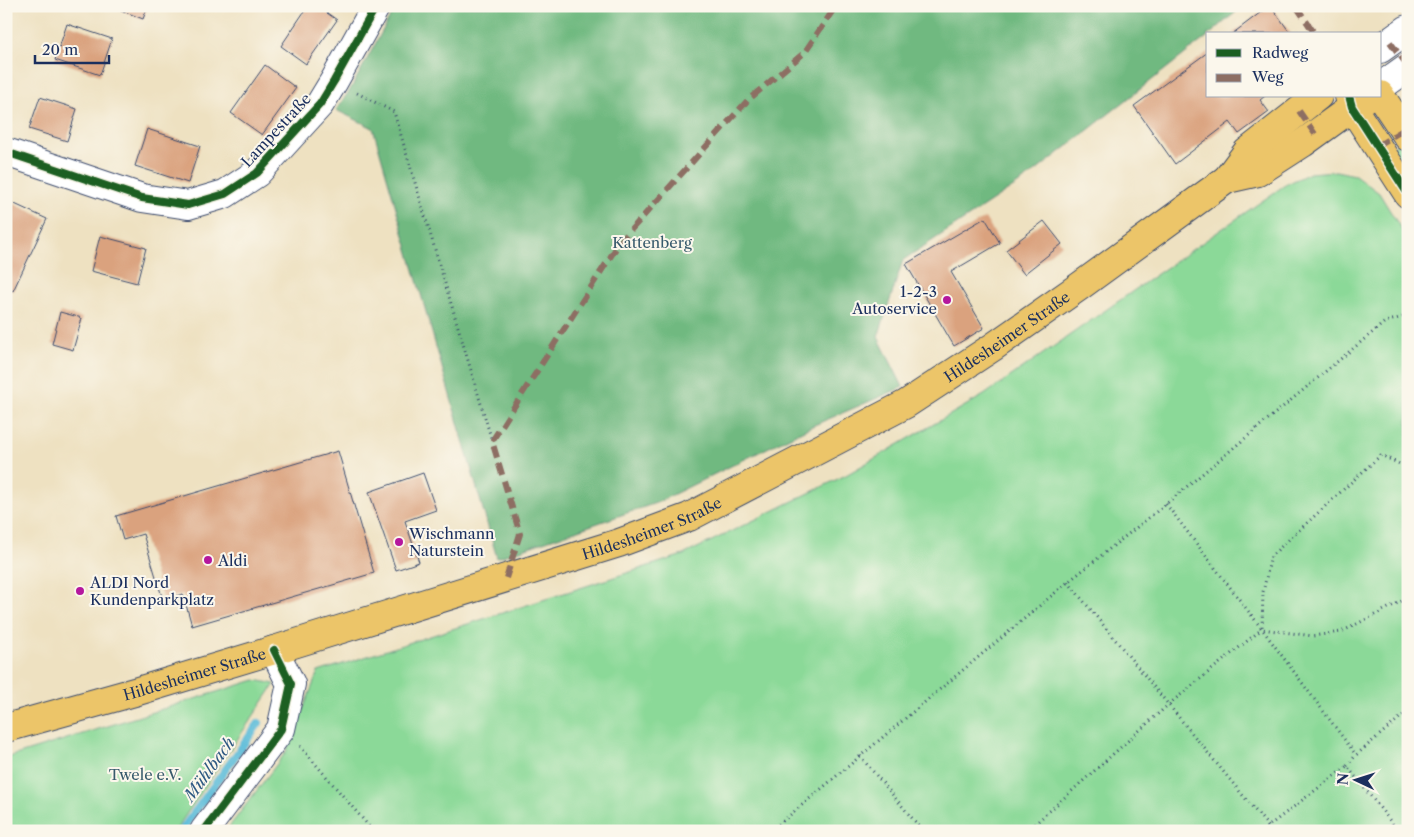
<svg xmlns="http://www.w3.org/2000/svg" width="1414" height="837" font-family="'Libre Caslon Text',serif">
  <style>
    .green { fill: #8bd998; stroke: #53847b }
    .forest { fill: #70b980; stroke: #46746f }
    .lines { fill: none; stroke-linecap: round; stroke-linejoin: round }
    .stream { stroke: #5bbcd9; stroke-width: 8 }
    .building { fill: #daa27e }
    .minor-casing { stroke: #3b4a6d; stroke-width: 30 }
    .major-casing { stroke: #3b4a6d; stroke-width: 30 }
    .path { stroke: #3b4a6d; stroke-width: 3; stroke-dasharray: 1 4; stroke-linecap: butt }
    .minor { stroke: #fff; stroke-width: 28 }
    .major { stroke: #ecc569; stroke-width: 28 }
    .quiet { stroke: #8d6e63; stroke-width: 6; stroke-dasharray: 12 6; stroke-linecap: butt }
    .cycleway-casing { stroke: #fbf7ec; stroke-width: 11 }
    .cycleway { stroke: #1b5e20; stroke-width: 8 }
    .poi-dot { fill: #b5179e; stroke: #fbf7ec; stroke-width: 2 }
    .labels { text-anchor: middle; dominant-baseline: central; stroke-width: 4; stroke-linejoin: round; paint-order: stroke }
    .street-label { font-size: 15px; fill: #1b2f5e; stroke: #fbf7ec }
    .park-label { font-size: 15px; fill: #375a6c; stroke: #fbf7ec }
    .poi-label { font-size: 15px; fill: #1b2f5e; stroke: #fbf7ec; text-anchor: start }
    .water-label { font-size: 16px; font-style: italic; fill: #2e5983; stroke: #fbf7ec }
  </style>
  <rect width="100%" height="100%" fill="#fbf7ec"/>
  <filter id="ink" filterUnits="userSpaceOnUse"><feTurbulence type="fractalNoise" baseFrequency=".02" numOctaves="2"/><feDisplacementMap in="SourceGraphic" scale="10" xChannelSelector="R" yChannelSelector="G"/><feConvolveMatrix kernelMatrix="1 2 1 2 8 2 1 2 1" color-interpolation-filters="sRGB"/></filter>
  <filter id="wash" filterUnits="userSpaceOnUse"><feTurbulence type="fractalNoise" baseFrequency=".0096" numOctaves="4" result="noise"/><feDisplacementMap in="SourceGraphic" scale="20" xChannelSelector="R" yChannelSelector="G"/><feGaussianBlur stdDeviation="1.12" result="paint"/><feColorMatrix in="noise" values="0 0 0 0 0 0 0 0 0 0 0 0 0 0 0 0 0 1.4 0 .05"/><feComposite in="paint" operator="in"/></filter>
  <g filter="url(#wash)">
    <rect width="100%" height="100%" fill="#eee1c1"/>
    <g class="green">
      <path d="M1398 143 1408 158V173L1392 147Z"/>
      <path d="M1336 171 1355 175 1379 193 1408 240V831H226L286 752 318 672 683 555 846 475 984 395 1285 185 1310 173Z"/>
      <path d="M255 680 275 684 175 831H6V758Z"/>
    </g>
    <path class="forest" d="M396 6H1243L1210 34H1208V36L1027 178 903 260 878 337 903 387 812 426 656 503 497 558 373 128 336 110 350 90Z"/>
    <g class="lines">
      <path class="stream" d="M181 831 259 723"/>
    </g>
    <g id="blocks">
      <g class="building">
        <path d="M119 6H148L143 19 118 9Z"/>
        <path d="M308 6H317L337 20 306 64 281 46Z"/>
        <path d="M1269 6H1271L1291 34H1232Z"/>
        <path d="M67 24 112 39 100 75 55 60Z"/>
        <path d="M1208 52V96H1265L1260 100 1269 112 1239 134 1230 122 1175 164 1134 106Z"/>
        <path d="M265 65 296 88 262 135 231 113Z"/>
        <path d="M40 97 77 109 67 141 29 129Z"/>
        <path d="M147 129 200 146 188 183 135 166Z"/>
        <path d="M6 200 47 219 13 291 6 287Z"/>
        <path d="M985 218 1000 243 951 272 984 328 954 346 906 264Z"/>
        <path d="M1044 221 1062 244 1024 274 1006 250Z"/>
        <path d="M100 236 146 248 137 283 91 271Z"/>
        <path d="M60 312 82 318 73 350 52 344Z"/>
        <path d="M338 451 374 573 192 626 183 594 163 600 143 534 123 540 116 516Z"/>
        <path d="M423 473 436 510 405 521 419 562 396 570 369 492Z"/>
      </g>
    </g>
  </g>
  <g filter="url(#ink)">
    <use href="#blocks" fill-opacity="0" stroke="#3b4a6d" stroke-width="1"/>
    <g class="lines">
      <g class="minor-casing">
        <g id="minor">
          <path d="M1380 49 1408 29"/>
          <path d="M1380 87 1408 67"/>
          <path d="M6 152 142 198 188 205 225 194 257 173 320 104 334 81 376 6"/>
          <path d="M204 831 281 729 291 684 274 650"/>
        </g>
      </g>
      <g class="major-casing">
        <g id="major">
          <path d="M1380 95 1408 137"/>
          <path d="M1349 96 1352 107 1408 194"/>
          <path d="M1227 179 1258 172 1303 143 1368 96"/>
          <path id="s1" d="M6 728 138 691 274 650 619 543 689 517 906 404 993 347 1080 286 1227 179 1247 152 1318 96"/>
        </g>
      </g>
      <g class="path">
        <path d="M357 93 394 112 492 441"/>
        <path d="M1408 468 1381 455 1271 556 1263 592 1262 629 1313 636 1341 632 1408 598"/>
        <path d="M1166 504 1262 629 1356 755"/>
        <path d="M1068 582 1272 831"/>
        <path d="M300 746 373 831"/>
        <path d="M860 756 923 831"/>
        <path d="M1347 766 1356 755 1408 711"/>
        <path d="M771 831 1068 582 1166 504 1385 322 1403 317 1408 324"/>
        <path d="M1027 831 1168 705 1262 629"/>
        <path d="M1262 831 1347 766 1398 831"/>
      </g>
      <use href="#minor" class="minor"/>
      <use href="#major" class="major"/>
      <g class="quiet">
        <path d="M1296 6 1315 34"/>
        <path d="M1390 42 1408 66"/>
        <path d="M1299 111 1315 134"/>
        <path d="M1377 146 1403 130"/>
        <path d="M506 578 520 534 492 441 620 242 748 100 804 53 836 6"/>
      </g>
      <g class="cycleway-casing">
        <g id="cycleway">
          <path d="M1349 96 1352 107 1408 194"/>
          <path d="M6 152 142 198 188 205 225 194 257 173 320 104 334 81 376 6"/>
          <path d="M204 831 281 729 291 684 274 650"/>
        </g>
      </g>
      <use href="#cycleway" class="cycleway"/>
    </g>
  </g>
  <g class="poi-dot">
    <circle cx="947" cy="300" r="5"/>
    <circle cx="399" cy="542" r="5"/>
    <circle cx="208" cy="560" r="5"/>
    <circle cx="80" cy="591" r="5"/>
  </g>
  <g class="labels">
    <g class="street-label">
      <text transform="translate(276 130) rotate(-47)">Lampestraße</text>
      <text stroke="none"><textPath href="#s1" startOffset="1081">Hildesheimer Straße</textPath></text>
      <text stroke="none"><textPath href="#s1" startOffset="676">Hildesheimer Straße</textPath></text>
      <text stroke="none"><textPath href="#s1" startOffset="196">Hildesheimer Straße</textPath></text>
    </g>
    <g class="park-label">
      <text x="652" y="242">Kattenberg</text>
      <text x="145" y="774">Twele e.V.</text>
    </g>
    <g class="poi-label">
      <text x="937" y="291" text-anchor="end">1-2-3<tspan x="937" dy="17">Autoservice</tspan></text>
      <text x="409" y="533">Wischmann<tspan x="409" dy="17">Naturstein</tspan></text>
      <text x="218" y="560">Aldi</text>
      <text x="90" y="582">ALDI Nord<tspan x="90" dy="17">Kundenparkplatz</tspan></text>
    </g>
    <g class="water-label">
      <text transform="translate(209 769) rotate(-54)">Mühlbach</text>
    </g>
  </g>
  <rect width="1414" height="837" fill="none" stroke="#fbf7ec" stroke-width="25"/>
  <rect x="1206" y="32" width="175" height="65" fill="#fbf7ec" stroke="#a1a7b3"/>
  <rect x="1216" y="49" width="25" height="8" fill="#1b5e20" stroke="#a1a7b3"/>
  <text x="1252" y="58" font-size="15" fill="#1b2f5e">Radweg</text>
  <rect x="1216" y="74" width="25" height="8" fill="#8d6e63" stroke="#a1a7b3"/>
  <text x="1252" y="82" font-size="15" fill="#1b2f5e">Weg</text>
  <g transform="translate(1356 780) rotate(274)" stroke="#fbf7ec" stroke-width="4" paint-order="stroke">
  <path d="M0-4L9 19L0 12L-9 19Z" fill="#1b2f5e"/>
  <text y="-8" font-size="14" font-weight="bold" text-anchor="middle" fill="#1b2f5e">N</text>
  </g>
  <path d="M35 55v8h74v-8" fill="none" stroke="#1b2f5e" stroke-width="2.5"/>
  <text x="42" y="55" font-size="15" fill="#1b2f5e" stroke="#fbf7ec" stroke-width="4" paint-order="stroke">20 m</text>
</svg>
